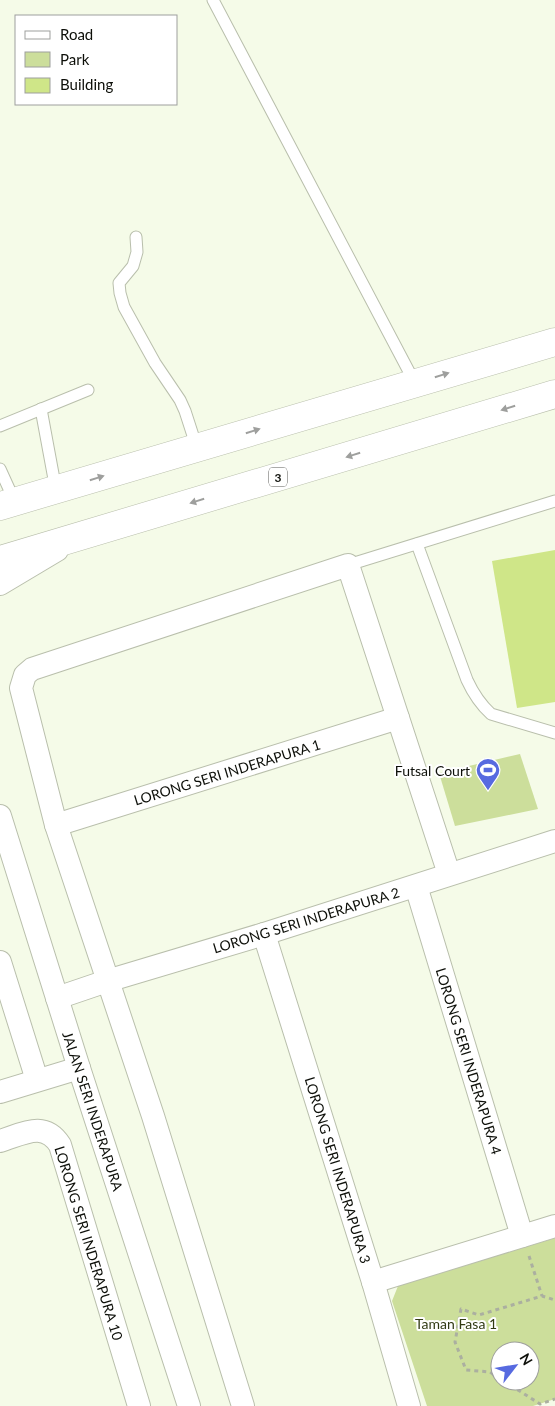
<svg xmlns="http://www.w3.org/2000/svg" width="555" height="1406" font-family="Lato,sans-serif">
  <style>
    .green { fill: #ccde9b; fill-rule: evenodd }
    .building { fill: #cfe688 }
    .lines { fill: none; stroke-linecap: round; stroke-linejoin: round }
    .service-casing { stroke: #b9bfac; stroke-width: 13 }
    .minor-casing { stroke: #b9bfac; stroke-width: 24 }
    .trunk-casing { stroke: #b9bfac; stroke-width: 29 }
    .path { stroke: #abafa0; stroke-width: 3; stroke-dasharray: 4 4; stroke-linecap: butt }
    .service { stroke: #fff; stroke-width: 11 }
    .minor { stroke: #fff; stroke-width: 22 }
    .trunk { stroke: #fff; stroke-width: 28 }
    .oneway { fill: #9e9f9d }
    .labels { text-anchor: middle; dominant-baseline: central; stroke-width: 4; stroke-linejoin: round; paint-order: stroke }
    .shield { fill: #fff; stroke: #565753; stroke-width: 1 }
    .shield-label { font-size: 12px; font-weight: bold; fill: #0d0f09 }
    .poi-label { font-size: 14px; fill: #0d0f09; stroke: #fff; text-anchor: end }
    .street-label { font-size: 14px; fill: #0d0f09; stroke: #fff }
    .park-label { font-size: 14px; fill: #323b14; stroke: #fff }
  </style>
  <rect width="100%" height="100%" fill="#f5fbe8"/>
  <g class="green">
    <path d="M520 754 538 809 455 826 439 773Z"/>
    <path d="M555 1238V1399L533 1406H427L392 1301 398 1286ZM500 1351H530V1381H500Z"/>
  </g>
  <path class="building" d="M555 550V702L517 708 492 561Z"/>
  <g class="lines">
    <g class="service-casing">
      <g id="service">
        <path d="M213 0 415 383"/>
        <path d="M136 237 137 252 133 266 119 283 120 293 124 307 155 363 180 400 185 411 197 448"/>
        <path d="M41 409 56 490"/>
        <path d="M0 426 88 390"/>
        <path d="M0 469 15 502"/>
        <path d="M417 544 467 680C473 693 480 704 491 714L555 733"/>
        <path d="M348 565 555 501"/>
      </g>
    </g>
    <g class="minor-casing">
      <g id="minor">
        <path d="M0 584 57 550"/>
        <path d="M0 816 79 1068 189 1406"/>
        <path d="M56 825 398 718"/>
        <path d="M416 886 522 1236"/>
        <path d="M264 934 373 1282 409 1406"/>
        <path d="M0 962 37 1080"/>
        <path d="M57 998 107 981 264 934 555 841"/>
        <path d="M0 1092 79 1068"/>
        <path d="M0 1141C23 1134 44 1120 60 1145L139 1406"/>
        <path d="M373 1282 555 1226"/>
        <path d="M243 1406 153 1116 56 825 21 688 25 675 32 669 348 565 449 874"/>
      </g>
    </g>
    <g class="trunk-casing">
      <g id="trunk">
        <path d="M0 506 555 342"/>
        <path d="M0 560 555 394"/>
      </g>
    </g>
    <g class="path">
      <path d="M529 1256 542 1296"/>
      <path d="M500 1379 490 1372 466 1370 455 1342 461 1309 479 1315 542 1296 555 1300"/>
      <path d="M504 1381 540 1404 555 1399"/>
    </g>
    <use href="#service" class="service"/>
    <use href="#minor" class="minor"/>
    <use href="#trunk" class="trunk"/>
  </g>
  <defs><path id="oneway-solid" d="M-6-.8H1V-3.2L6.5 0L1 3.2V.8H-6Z" transform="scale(1.25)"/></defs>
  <g class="oneway">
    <use href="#oneway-solid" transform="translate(442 375) rotate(-17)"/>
    <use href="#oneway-solid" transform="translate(508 408) rotate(163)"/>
    <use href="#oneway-solid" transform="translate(253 431) rotate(-17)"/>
    <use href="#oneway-solid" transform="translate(353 455) rotate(163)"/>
    <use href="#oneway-solid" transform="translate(97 478) rotate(-17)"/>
    <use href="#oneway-solid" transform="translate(197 501) rotate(163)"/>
  </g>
  <defs>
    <g id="stadium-pin" transform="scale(1.25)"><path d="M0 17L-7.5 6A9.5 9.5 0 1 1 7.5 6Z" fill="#576ae0" stroke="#fff"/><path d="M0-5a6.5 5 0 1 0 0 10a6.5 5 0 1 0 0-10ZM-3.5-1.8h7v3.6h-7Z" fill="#fff"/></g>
  </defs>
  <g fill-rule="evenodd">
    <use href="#stadium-pin" x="488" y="770"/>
  </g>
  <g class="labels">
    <rect class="shield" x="269" y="467.5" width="18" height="19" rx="4"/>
    <g class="shield-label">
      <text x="278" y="477">3</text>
    </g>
    <g class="poi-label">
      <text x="470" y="770">Futsal Court</text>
    </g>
    <g class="street-label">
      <text transform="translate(227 772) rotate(-17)">LORONG SERI INDERAPURA 1</text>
      <text transform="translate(306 920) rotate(-17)">LORONG SERI INDERAPURA 2</text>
      <text transform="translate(469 1061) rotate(73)">LORONG SERI INDERAPURA 4</text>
      <text transform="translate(93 1111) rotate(72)">JALAN SERI INDERAPURA</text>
      <text transform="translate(338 1170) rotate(73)">LORONG SERI INDERAPURA 3</text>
      <text transform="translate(89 1243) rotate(73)">LORONG SERI INDERAPURA 10</text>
    </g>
    <g class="park-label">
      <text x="456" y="1323">Taman Fasa 1</text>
    </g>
  </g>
  <rect x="15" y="15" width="162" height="90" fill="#ffffff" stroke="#9e9f9d"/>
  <rect x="25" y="31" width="25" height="8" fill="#ffffff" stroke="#9e9f9d"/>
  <text x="60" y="40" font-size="15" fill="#0d0f09">Road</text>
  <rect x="25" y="52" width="25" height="15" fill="#ccde9b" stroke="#9e9f9d"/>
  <text x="60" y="65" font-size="15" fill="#0d0f09">Park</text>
  <rect x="25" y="78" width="25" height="15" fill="#cfe688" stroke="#9e9f9d"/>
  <text x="60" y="90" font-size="15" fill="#0d0f09">Building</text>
  <g transform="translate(515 1366) rotate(59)"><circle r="24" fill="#ffffff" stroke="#9e9f9d"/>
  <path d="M0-4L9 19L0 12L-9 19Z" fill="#576ae0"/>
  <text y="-8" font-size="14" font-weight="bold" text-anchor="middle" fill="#0d0f09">N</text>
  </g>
</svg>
